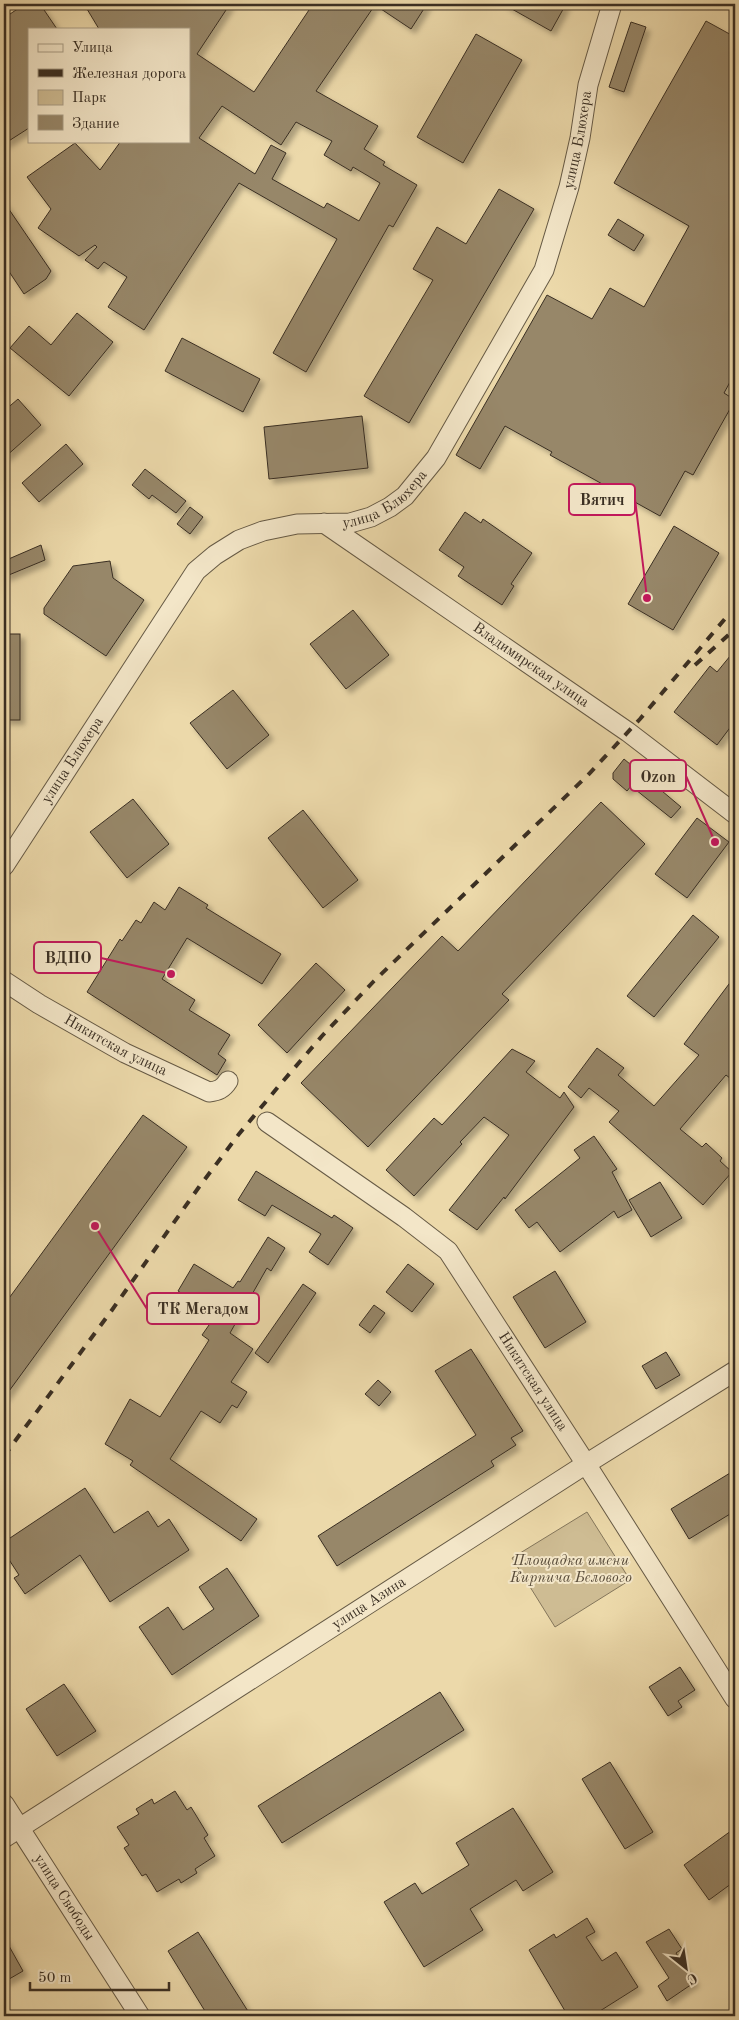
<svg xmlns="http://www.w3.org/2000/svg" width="739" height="2020" font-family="'Old Standard TT',serif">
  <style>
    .green { fill: #cebc93; stroke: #84765b }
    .building { fill: #978769; stroke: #3a2f23; fill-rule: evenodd; filter: url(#shadow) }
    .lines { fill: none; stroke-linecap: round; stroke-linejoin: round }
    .street-casing { stroke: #665a45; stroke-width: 21 }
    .street { stroke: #f3e6c8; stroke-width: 19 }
    .rail { stroke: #3a2f23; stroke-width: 4; stroke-dasharray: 9 9; stroke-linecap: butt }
    .labels { text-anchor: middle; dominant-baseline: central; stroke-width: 4; stroke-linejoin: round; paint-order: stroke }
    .street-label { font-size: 15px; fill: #3a2f23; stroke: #f3e6c8 }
    .park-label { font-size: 15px; font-style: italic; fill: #584b39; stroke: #f3e6c8 }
    .leader { fill: none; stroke: #c2185b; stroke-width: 2 }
    .callout-dot { fill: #c2185b; stroke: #f3e6c8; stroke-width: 2 }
    .callout { fill: #f3e6c8; stroke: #c2185b; stroke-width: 2 }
    .callout-label { font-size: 16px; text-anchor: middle; font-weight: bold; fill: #3a2f23 }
  </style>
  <defs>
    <filter id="shadow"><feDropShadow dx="4.5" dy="4.5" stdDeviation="2.5" flood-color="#0004"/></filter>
  </defs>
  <rect width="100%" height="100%" fill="#ecd9aa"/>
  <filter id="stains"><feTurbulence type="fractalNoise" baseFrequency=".004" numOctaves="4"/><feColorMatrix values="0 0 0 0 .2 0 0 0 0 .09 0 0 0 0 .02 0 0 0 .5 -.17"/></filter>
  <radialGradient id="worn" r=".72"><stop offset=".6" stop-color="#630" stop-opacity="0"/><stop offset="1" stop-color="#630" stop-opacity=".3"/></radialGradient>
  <path class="green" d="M587 1512 630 1580 555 1627 512 1558Z"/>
  <g class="building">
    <path d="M25 4H40L57 29H29V128L4 144V18Z"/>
    <path d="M84 4H230L197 54 254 92 313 4H427L411 29 375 5 316 91 378 126 364 149 385 162 383 165 417 185 393 227 389 225 306 372 273 353 337 239 239 183 144 330 108 307 127 277 104 262 98 269 85 260 97 247 95 245 79 256 38 228 51 209 27 177 75 143 100 170 121 141H189V29H99ZM222 106 281 145 296 122 332 141 324 155 351 171 353 167 380 183 359 221 327 203 324 208 272 179 286 153 271 145 255 174 199 138Z"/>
    <path d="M503 4H566L551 31Z"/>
    <path d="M706 21 735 37V373L724 393 735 400 693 475 685 471 660 516 550 455 552 452 505 426 480 469 456 455 547 295 592 319 610 288 644 307 689 226 614 183Z"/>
    <path d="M631 22 646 27 624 92 609 87Z"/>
    <path d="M476 34 522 60 463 163 417 137Z"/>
    <path d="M499 189 534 209 409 423 364 396 433 280 413 269 437 227 466 244Z"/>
    <path d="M4 202 51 271 46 279 24 294 4 264Z"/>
    <path d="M618 219 644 235 634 251 608 235Z"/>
    <path d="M77 313 113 342 69 396 10 348 29 326 51 345Z"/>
    <path d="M182 338 260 379 243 412 165 371Z"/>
    <path d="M18 399 41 425 4 458V411Z"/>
    <path d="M362 416 368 468 269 479 264 427Z"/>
    <path d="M66 444 83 464 39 502 22 483Z"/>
    <path d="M145 469 186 501 176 513 152 495 149 499 132 485Z"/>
    <path d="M190 507 203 517 190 534 177 524Z"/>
    <path d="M465 512 481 523 483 519 532 553 511 584 514 586 502 605 458 576 464 567 439 550Z"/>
    <path d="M674 526 719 553 673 630 628 604Z"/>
    <path d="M41 545 45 560 4 577V561Z"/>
    <path d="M110 561 113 578 144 600 106 656 44 614V608L73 566Z"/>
    <path d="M353 610 389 655 346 689 310 644Z"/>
    <rect x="4" y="634" width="16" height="86"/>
    <path d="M735 650V721L717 745 674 712 710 666 717 672Z"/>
    <path d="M233 690 269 735 227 769 190 723Z"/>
    <path d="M624 759 681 807 671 818 631 786 627 791 613 779V773Z"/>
    <path d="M133 799 169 844 127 878 90 832Z"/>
    <path d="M601 802 645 844 502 994 509 1000 368 1147 301 1083 442 936 458 951Z"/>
    <path d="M303 810 358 880 323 908 268 838Z"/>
    <path d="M697 818 729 842 687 898 655 874Z"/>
    <path d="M179 887 208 905 206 908 281 954 262 984 187 938 162 979 195 1000 189 1010 230 1035 218 1054 226 1060 217 1075 87 992 120 939 122 941 136 920 141 923 154 902 165 910Z"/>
    <path d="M693 915 719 937 654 1017 627 996Z"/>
    <path d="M316 963 345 990 287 1053 258 1025Z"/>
    <path d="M735 976V1082L726 1075 680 1129 702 1147 706 1143 722 1158 720 1161 732 1172 703 1205 609 1122 619 1111 589 1088 581 1098 568 1087 597 1048 624 1068 618 1075 654 1106 699 1055 684 1044Z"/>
    <path d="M512 1049 535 1061 526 1072 560 1098 564 1092 574 1107 505 1199 504 1197 477 1230 449 1210 509 1135 484 1117 460 1142 462 1144 414 1196 386 1170 434 1118 442 1125Z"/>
    <path d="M143 1115 187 1147 4 1398V1305Z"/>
    <path d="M594 1136 617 1169 612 1172 632 1210 618 1218 614 1211 560 1252 537 1222 529 1228 515 1210 580 1158 574 1150Z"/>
    <path d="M256 1171 332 1218 334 1215 353 1228 328 1265 309 1252 321 1234 272 1205 265 1216 238 1200Z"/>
    <path d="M660 1182 682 1218 651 1237 629 1200Z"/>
    <path d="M268 1237 285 1248 271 1271 267 1268 230 1333 253 1349 231 1382 247 1392 237 1408 232 1405 220 1423 201 1411 170 1459 257 1519 241 1541 130 1465 133 1461 105 1444 130 1399 160 1417 209 1340 202 1335 216 1315 178 1291 194 1264 233 1288 238 1281 240 1282Z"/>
    <path d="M408 1264 434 1284 412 1312 386 1292Z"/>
    <path d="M555 1271 586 1322 545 1348 513 1297Z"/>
    <path d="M303 1284 316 1293 268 1363 255 1353Z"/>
    <path d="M374 1305 385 1313 370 1333 359 1325Z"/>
    <path d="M471 1349 523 1431 511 1438 516 1445 491 1461 494 1466 337 1566 318 1536 476 1435 435 1371Z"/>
    <path d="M666 1352 680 1375 656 1389 642 1366Z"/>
    <path d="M378 1380 391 1392 379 1406 365 1394Z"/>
    <path d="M735 1470V1511L689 1539 671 1509Z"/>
    <path d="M85 1488 114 1533 148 1511 158 1527 169 1519 189 1550 110 1602 80 1555 25 1594 14 1578 19 1575 4 1552V1542Z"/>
    <path d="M227 1568 259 1616 172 1675 139 1627 168 1607 183 1630 214 1609 199 1587Z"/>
    <path d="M680 1667 695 1690 678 1701 682 1707 668 1716 649 1687Z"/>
    <path d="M64 1684 96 1731 57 1756 26 1709Z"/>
    <path d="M440 1692 464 1730 282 1843 258 1806Z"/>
    <path d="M610 1762 653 1832 625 1849 582 1779Z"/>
    <path d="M175 1791 187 1810 191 1807 208 1835 204 1838 215 1856 195 1869 197 1873 181 1883 179 1879 157 1892 146 1874 142 1876 124 1848 129 1845 117 1827 139 1814 136 1809 152 1799 154 1804Z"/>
    <path d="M513 1808 553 1872 523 1891 516 1880 470 1909 483 1930 424 1967 384 1902 415 1883 422 1894 469 1865 456 1843Z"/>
    <path d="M735 1828V1881L709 1900 684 1865Z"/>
    <path d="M587 1918 595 1932 586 1937 602 1961 616 1952 638 1987 592 2016H568L529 1950 554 1934 556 1938Z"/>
    <path d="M669 1929 682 1949 676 1953 695 1982 667 2001 658 1986 669 1978 646 1942Z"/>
    <path d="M198 1932 251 2016H208L168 1951Z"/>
    <path d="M4 1937 23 1971 4 1982Z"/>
  </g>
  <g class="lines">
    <g class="street-casing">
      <g id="street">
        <path id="s1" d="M324 523 628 732 735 814"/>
        <path id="s2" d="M4 866 196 571 215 555 239 540 263 531 297 524 350 523 371 517 390 507 405 496 436 458 544 270 569 187 580 138 588 85 612 4"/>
        <path id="s3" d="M4 981 39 1004 125 1053 209 1092C218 1091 223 1089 228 1081"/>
        <path id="s4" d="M267 1122 404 1217 448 1251 586 1464 735 1699"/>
        <path id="s5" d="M4 1804 140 2016"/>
        <path id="s6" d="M4 1838 586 1464 735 1371"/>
      </g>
    </g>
    <use href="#street" class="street"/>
    <g class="rail">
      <path d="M695 665 735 629"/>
      <path d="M4 1456 112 1310 199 1187 239 1134 278 1087 322 1036 374 981 588 775 640 719 735 607"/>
    </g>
  </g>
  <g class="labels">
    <g class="street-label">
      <text stroke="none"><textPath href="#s2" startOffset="981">улица Блюхера</textPath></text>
      <text stroke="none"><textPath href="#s2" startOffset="561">улица Блюхера</textPath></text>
      <text stroke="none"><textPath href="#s1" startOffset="251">Владимирская улица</textPath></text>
      <text stroke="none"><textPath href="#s2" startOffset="126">улица Блюхера</textPath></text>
      <text stroke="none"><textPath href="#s3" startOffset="129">Никитская улица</textPath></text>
      <text stroke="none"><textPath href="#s4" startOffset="378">Никитская улица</textPath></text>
      <text stroke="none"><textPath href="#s6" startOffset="434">улица Азина</textPath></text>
      <text stroke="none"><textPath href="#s5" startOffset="111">улица Свободы</textPath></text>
    </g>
    <g class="park-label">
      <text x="571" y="1561">Площадка имени<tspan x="571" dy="17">Кирпича Белового</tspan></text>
    </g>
  </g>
  <path class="leader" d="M647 598L635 499M715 842L686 776M171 974L101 958M95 1226L147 1309"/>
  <g class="callout-dot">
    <circle cx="647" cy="598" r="5"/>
    <circle cx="715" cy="842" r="5"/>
    <circle cx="171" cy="974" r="5"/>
    <circle cx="95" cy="1226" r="5"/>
  </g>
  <g class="callout">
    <rect x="569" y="484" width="66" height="31" rx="5"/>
    <rect x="630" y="760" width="56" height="31" rx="5"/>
    <rect x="34" y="942" width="67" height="31" rx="5"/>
    <rect x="147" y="1293" width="112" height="31" rx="5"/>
  </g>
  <g class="callout-label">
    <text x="602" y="505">Вятич</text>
    <text x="658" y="782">Ozon</text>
    <text x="68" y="963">ВДПО</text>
    <text x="203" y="1314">ТК Мегадом</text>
  </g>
  <rect width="739" height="2020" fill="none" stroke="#ecd9aa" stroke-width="20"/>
  <rect x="5" y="5" width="729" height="2010" fill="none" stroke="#3a2f23" stroke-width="2.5"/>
  <rect x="10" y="10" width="719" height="2000" fill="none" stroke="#3a2f23"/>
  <rect x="28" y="28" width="162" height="115" fill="#f3e6c8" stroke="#a99d86"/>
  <rect x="38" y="44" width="25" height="8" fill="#f3e6c8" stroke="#a99d86"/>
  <text x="72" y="52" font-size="15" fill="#3a2f23">Улица</text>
  <rect x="38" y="69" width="25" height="8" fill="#3a2f23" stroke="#a99d86"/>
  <text x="72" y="78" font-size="15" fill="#3a2f23">Железная дорога</text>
  <rect x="38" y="90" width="25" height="15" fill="#cebc93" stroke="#a99d86"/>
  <text x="72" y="102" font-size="15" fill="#3a2f23">Парк</text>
  <rect x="38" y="115" width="25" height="15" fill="#978769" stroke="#a99d86"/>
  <text x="72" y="128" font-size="15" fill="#3a2f23">Здание</text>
  <g transform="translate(686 1968) rotate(150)" stroke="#f3e6c8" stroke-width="4" paint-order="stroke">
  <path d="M0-4L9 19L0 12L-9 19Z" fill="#3a2f23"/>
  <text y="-8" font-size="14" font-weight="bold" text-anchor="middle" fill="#3a2f23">С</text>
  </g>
  <path d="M30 1982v8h139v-8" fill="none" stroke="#3a2f23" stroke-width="2.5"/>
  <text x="38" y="1982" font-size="15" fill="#3a2f23" stroke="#f3e6c8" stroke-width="4" paint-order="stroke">50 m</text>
  <rect width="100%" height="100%" filter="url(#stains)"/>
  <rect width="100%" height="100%" fill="url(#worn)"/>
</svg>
